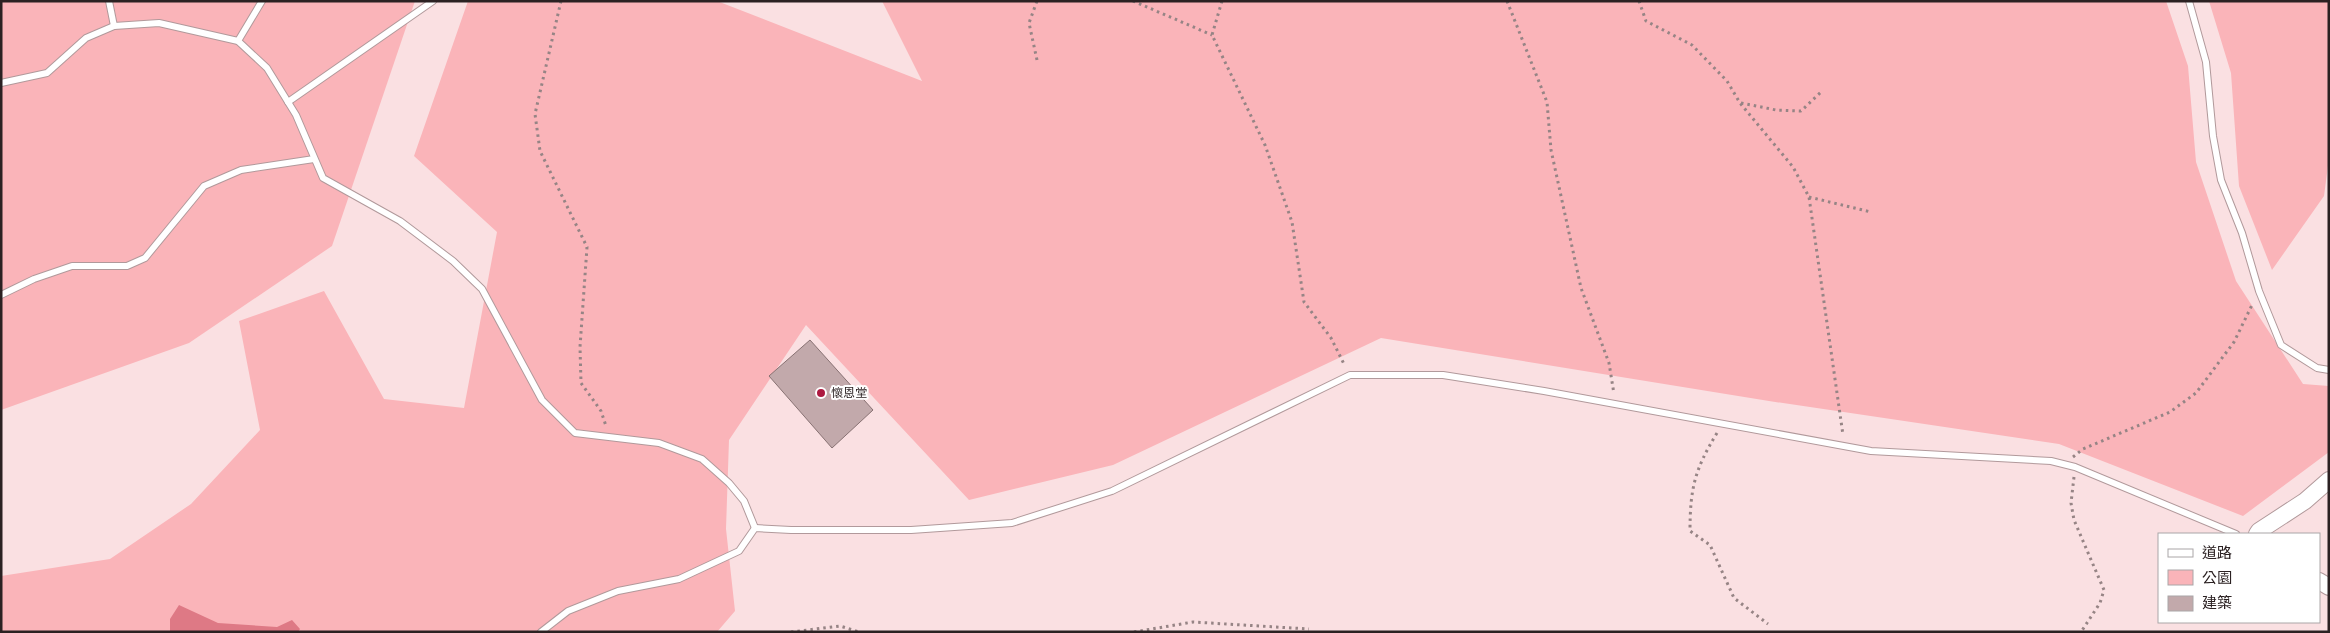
<svg xmlns="http://www.w3.org/2000/svg" width="2330" height="633" font-family="Raleway,'Noto Sans TC',sans-serif">
  <style>
    .green { fill: #fab4b9 }
    .water { fill: #de7985 }
    .building { fill: #c2a9ab; stroke: #887273 }
    .lines { fill: none; stroke-linecap: round; stroke-linejoin: round }
    .service-casing { stroke: #b1999b; stroke-width: 8 }
    .tertiary-casing { stroke: #b1999b; stroke-width: 18 }
    .path { stroke: #968485; stroke-width: 3; stroke-dasharray: 2.5 4; stroke-linecap: butt }
    .service { stroke: #fff; stroke-width: 6 }
    .tertiary { stroke: #fff; stroke-width: 16 }
    .poi-dot { fill: #ad1940; stroke: #fff; stroke-width: 2 }
    .labels { text-anchor: middle; dominant-baseline: central; stroke-width: 4; stroke-linejoin: round; paint-order: stroke }
    .poi-label { font-size: 12px; fill: #2b2122; stroke: #fff; text-anchor: start }
  </style>
  <rect width="100%" height="100%" fill="#fae0e2"/>
  <g class="green">
    <path d="M1 1H415L332 246 189 343 1 410Z"/>
    <path d="M468 1H717L922 81 882 1H2166L2188 66 2196 162 2236 281 2303 384 2329 386V452L2243 516 2059 444 1769 401 1381 338 1113 465 969 500 806 325 729 440 726 529 735 611 717 632H1V576L110 559 191 504 260 430 239 321 324 291 384 399 464 408 497 232 414 156Z"/>
    <path d="M2209 1H2329V158L2324 196 2272 270 2239 186 2231 73Z"/>
  </g>
  <path class="water" d="M179 605 218 623 277 627 292 620 300 629 298 632H170V619Z"/>
  <path class="building" d="M810 340 873 410 832 448 769 376Z"/>
  <g class="lines">
    <g class="service-casing">
      <g id="service">
        <path d="M109 1 114 26"/>
        <path d="M2189 1 2206 62 2213 136 2221 180 2242 233 2259 291 2281 345 2317 368 2329 370"/>
        <path d="M238 41 262 1"/>
        <path d="M1 83 47 73 86 38 114 26 159 23 238 41 267 68 296 115 323 178 400 221 453 261 482 289 542 400 575 433 659 443 702 459 729 483 744 501 755 528"/>
        <path d="M288 102 433 1"/>
        <path d="M1 295 34 279 72 266H127L145 258 204 186 241 170 314 159"/>
        <path d="M541 632 568 611 618 591 679 579 739 551 755 528 791 530H911L1012 523 1112 491 1350 375H1443L1544 391 1871 451 2051 461 2075 467 2236 534"/>
      </g>
    </g>
    <g class="tertiary-casing">
      <g id="tertiary">
        <path d="M2257 534 2259 531 2305 501 2329 480"/>
        <path d="M2319 581 2329 587"/>
      </g>
    </g>
    <g class="path">
      <path d="M561 1 535 114 540 151 587 247 580 347 581 383 601 411 606 426"/>
      <path d="M1133 1 1212 35"/>
      <path d="M1222 1 1212 35 1265 145 1292 222 1304 302 1331 338 1345 366"/>
      <path d="M1507 1 1547 102 1551 150 1581 288 1609 363 1614 394"/>
      <path d="M1639 1 1646 21 1692 45 1727 81 1740 103 1793 167 1809 197 1843 435"/>
      <path d="M1037 60 1029 23 1037 1"/>
      <path d="M1741 103 1776 110 1801 111 1821 92"/>
      <path d="M1809 197 1871 212"/>
      <path d="M1717 433C1695 469 1690 488 1690 531L1710 545 1734 598 1768 624"/>
      <path d="M2073 457 2083 449 2170 412 2196 393 2234 342 2252 305"/>
      <path d="M2074 477 2071 503 2074 520 2104 590 2100 603 2081 632"/>
      <path d="M791 632 840 626 859 632"/>
      <path d="M1134 632 1193 622 1309 629"/>
    </g>
    <use href="#service" class="service"/>
    <use href="#tertiary" class="tertiary"/>
  </g>
  <circle class="poi-dot" cx="821" cy="393" r="5"/>
  <g class="labels">
    <g class="poi-label">
      <text x="831" y="393">懷恩堂</text>
    </g>
  </g>
  <rect width="2330" height="633" fill="none" stroke="#2b2122" stroke-width="5"/>
  <rect x="2158" y="533" width="162" height="90" fill="#ffffff" stroke="#aaa6a7"/>
  <rect x="2168" y="549" width="25" height="8" fill="#ffffff" stroke="#aaa6a7"/>
  <text x="2202" y="558" font-size="15" fill="#2b2122">道路</text>
  <rect x="2168" y="570" width="25" height="15" fill="#fab4b9" stroke="#aaa6a7"/>
  <text x="2202" y="583" font-size="15" fill="#2b2122">公園</text>
  <rect x="2168" y="596" width="25" height="15" fill="#c2a9ab" stroke="#aaa6a7"/>
  <text x="2202" y="608" font-size="15" fill="#2b2122">建築</text>
</svg>
